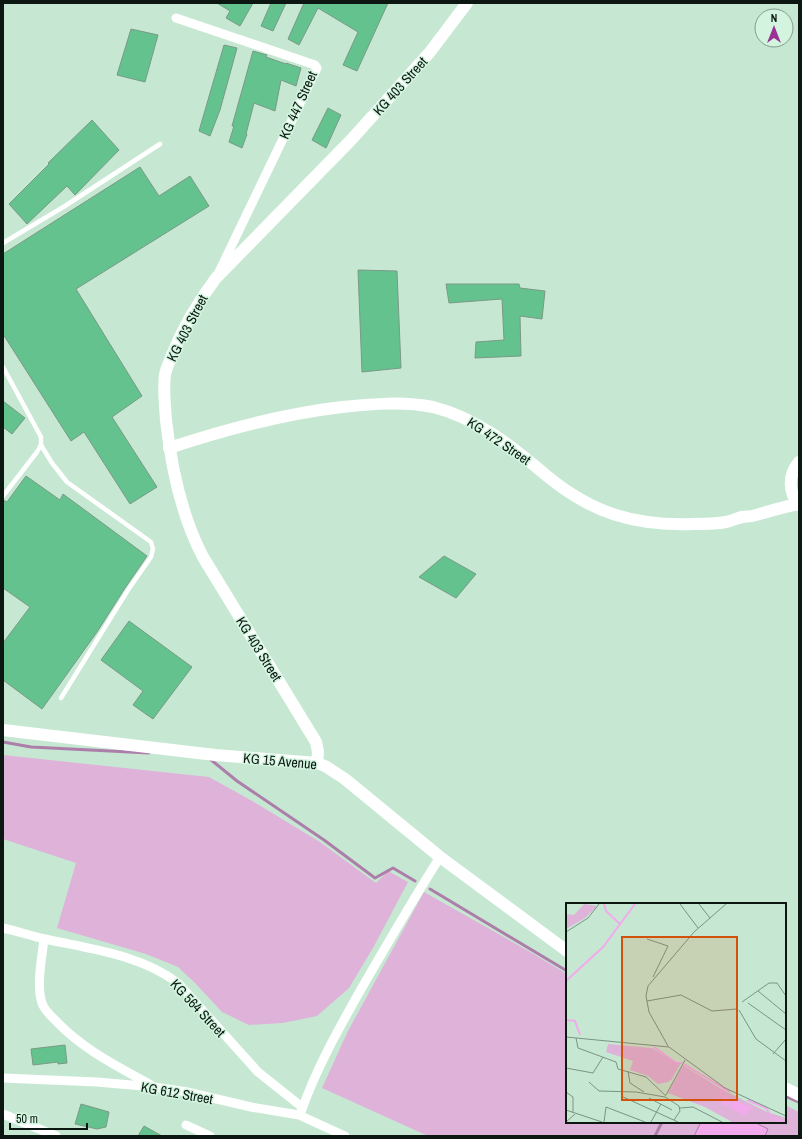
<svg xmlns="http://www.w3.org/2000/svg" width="802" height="1139" font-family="'Archivo Narrow',sans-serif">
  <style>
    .green { fill: #dfb2da }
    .water { fill: #f2aaec; stroke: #ad7eaa }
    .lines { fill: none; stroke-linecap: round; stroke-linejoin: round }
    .stream { stroke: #ad7eaa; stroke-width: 3 }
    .building { fill: #64c28e; stroke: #7a9a86 }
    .lane { stroke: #fff; stroke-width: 4.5 }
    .street { stroke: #fff; stroke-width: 9 }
    .secondary { stroke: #fff; stroke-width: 12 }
    .labels { text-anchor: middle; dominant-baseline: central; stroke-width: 3; stroke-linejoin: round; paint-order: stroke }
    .street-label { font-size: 14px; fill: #0b1710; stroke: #d3f5df }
    .inset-river { fill: none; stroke: #f2aaec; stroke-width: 2 }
    .inset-road { fill: none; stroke: #7b9484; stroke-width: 1 }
    .view { fill: #d2520c; fill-opacity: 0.15; stroke: #d2520c; stroke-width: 2 }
    .inset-edge { fill: none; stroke: #0b1710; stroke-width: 2 }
  </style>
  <rect width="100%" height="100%" fill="#c6e8d2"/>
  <g class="green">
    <path d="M3 755 209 777 254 802 320 842 376 883 388 871 408 882 373 948 349 988 317 1016 283 1023 249 1025 222 1012 195 983 178 967 146 954 57 928 76 863 3 839Z"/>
    <path d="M424 892 532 953 567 974V1122H785V1105L799 1112V1136H428L322 1088 348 1031Z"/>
  </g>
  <path class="water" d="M701 1122H754L768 1129 765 1136H694Z"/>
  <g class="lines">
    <g class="stream">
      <path d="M3 742 31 747 149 753"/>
      <path d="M210 759 237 781 324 840 375 878 393 868 415 881"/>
      <path d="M430 889 567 971"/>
      <path d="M785 1096 799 1102"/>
      <path d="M655 1136 662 1122"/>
    </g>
  </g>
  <g class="building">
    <path d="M217 3H253L240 26 226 18 230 11Z"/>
    <path d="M271 3H286L273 31 261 26Z"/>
    <path d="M304 3H388L357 71 343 65 358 32 318 8 299 45 288 39Z"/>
    <path d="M131 29 158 35 145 82 117 75Z"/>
    <path d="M224 45 237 48 220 110 210 136 199 131Z"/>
    <path d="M253 51 267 55 266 57 286 64V63L301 68 296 86 281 80 275 111 254 103 246 134H247L242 148 229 142 234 126H232Z"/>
    <path d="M328 108 341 115 326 148 312 140Z"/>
    <path d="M92 120 119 150 75 195 67 186 27 224 9 204 49 164 48 163Z"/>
    <path d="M140 167 159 196 190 176 209 206 76 289 142 396 112 417 157 487 130 504 84 432 71 441 3 334V254Z"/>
    <path d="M358 270 397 271 401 368 362 372Z"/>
    <path d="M446 284H519L520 288 545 291 542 319 520 316 521 356 475 358 476 342 504 340 502 299 449 303Z"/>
    <path d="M3 401 25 418 12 434 3 427Z"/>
    <path d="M26 476 60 500 63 494 147 556 125 588 97 632 42 709 3 680V643L30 607 3 588V500L7 502Z"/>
    <path d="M444 556 476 574 456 598 419 577Z"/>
    <path d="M129 621 192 667 153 719 133 705 143 691 101 660Z"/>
    <path d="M65 1045 67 1063 58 1064V1062L33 1065 31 1049Z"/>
    <path d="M81 1104 109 1112 106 1127 97 1129 75 1124Z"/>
    <path d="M144 1126 162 1136H138Z"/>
  </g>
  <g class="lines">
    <g class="lane">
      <path d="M3 243 65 206 160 144"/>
      <path d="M3 367 41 437V445L37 452 3 496"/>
      <path d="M41 445 52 463 67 482 151 542 153 549 151 557 128 590 61 698"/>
    </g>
    <g class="street">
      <path d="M176 18 315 65 317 68 219 272"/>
      <path d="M3 928C17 931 31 936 45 939 90 949 139 954 178 983L258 1072 302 1107"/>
      <path d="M44 939C42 957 36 986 42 1003 44 1010 52 1017 57 1022 84 1050 117 1066 151 1085"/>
      <path d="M3 1078 97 1082 154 1087 187 1092 251 1107 299 1115 345 1136"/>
      <path d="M301 1112C316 1069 338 1030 360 991 386 946 412 901 440 857"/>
      <path d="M3 1114 56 1136"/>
      <path d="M186 1125 210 1136"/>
    </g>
    <g class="secondary">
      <path d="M169 448C226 429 283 414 342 407 372 404 403 401 433 407 477 418 513 447 547 476 592 513 634 526 693 524 704 524 716 524 726 522 732 521 737 518 742 517 747 516 751 517 756 515 770 511 783 507 798 504"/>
      <path d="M799 462C788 475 788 492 799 505"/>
      <path d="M3 730 215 755 317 763 325 766 345 779 440 857 567 951"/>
      <path d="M317 763 318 752 316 742 203 557C182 517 171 466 166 420 165 405 163 389 165 375 166 368 170 361 172 355 183 327 198 302 216 278L351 140 430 52 467 3"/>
      <path d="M785 1088 799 1095"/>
    </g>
  </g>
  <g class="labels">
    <g class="street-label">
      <text transform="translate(400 86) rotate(-48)">KG 403 Street</text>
      <text transform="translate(298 105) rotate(-66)">KG 447 Street</text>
      <text transform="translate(187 328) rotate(-63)">KG 403 Street</text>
      <text transform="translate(499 441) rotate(34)">KG 472 Street</text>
      <text transform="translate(259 649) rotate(58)">KG 403 Street</text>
      <text transform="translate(280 761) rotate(5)">KG 15 Avenue</text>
      <text transform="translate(198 1008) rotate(47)">KG 564 Street</text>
      <text transform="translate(177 1093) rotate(10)">KG 612 Street</text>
    </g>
  </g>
  <g transform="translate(566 903)">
    <rect width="220" height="220" fill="#c6e8d2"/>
    <path d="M18 1 31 3 19 15 0 26V11L8 12ZM42 141 86 145 110 160H115L106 176 102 179 92 181 82 173 64 167 67 158 40 149ZM117 162 157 187 201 209 220 215V219H166L139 204 102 190Z" fill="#dfb2da"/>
    <path d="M155 198a5 5 0 1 1 10 0a5 5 0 1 1-10 0ZM168 197 185 204 180 213 164 205Z" fill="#f2aaec"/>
    <path class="inset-river" d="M38 1 40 8 54 21M0 78 37 44 69 1M0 117 9 118 14 132M88 144 110 160H116M118 161 164 189M181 197 200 205 206 215 217 219M150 199 157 186"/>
    <path class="inset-road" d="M114 1 132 25M133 1 144 15M0 29 22 15 33 1M81 36 102 43 87 74M192 88 220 111M81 98 115 92 146 108 171 106M176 99 203 80H211L220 93M182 100 220 127M173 107 190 136 220 158M0 134 103 144 159 185 220 213M10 135 12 145 50 159 52 166 80 174 100 193M102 143 83 109 80 93 82 83 128 29 160 1M207 151 220 136M0 165 27 170 37 154M62 168 64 180 78 189M23 179 33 188 70 189 99 194 113 203 114 208 108 217M0 189 7 194V210M100 192 119 157M55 193 112 219M83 195 106 207M114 205 127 204 156 219M0 207 36 219M0 219 9 211M38 219 40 204 79 219M85 219 95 201"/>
    <path class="view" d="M56 34H171V197H56Z"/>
    <rect width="220" height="220" class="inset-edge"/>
  </g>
  <rect width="802" height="1139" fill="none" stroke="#0b1710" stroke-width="8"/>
  <g transform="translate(774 28)"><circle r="19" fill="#d3f5df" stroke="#839c8c"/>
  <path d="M0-3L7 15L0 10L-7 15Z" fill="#9a3296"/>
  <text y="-6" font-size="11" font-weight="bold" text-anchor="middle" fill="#0b1710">N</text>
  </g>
  <path d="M10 1123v6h77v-6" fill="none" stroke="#0b1710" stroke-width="2"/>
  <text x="16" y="1123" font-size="12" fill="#0b1710" stroke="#d3f5df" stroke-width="3" paint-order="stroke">50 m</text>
</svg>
